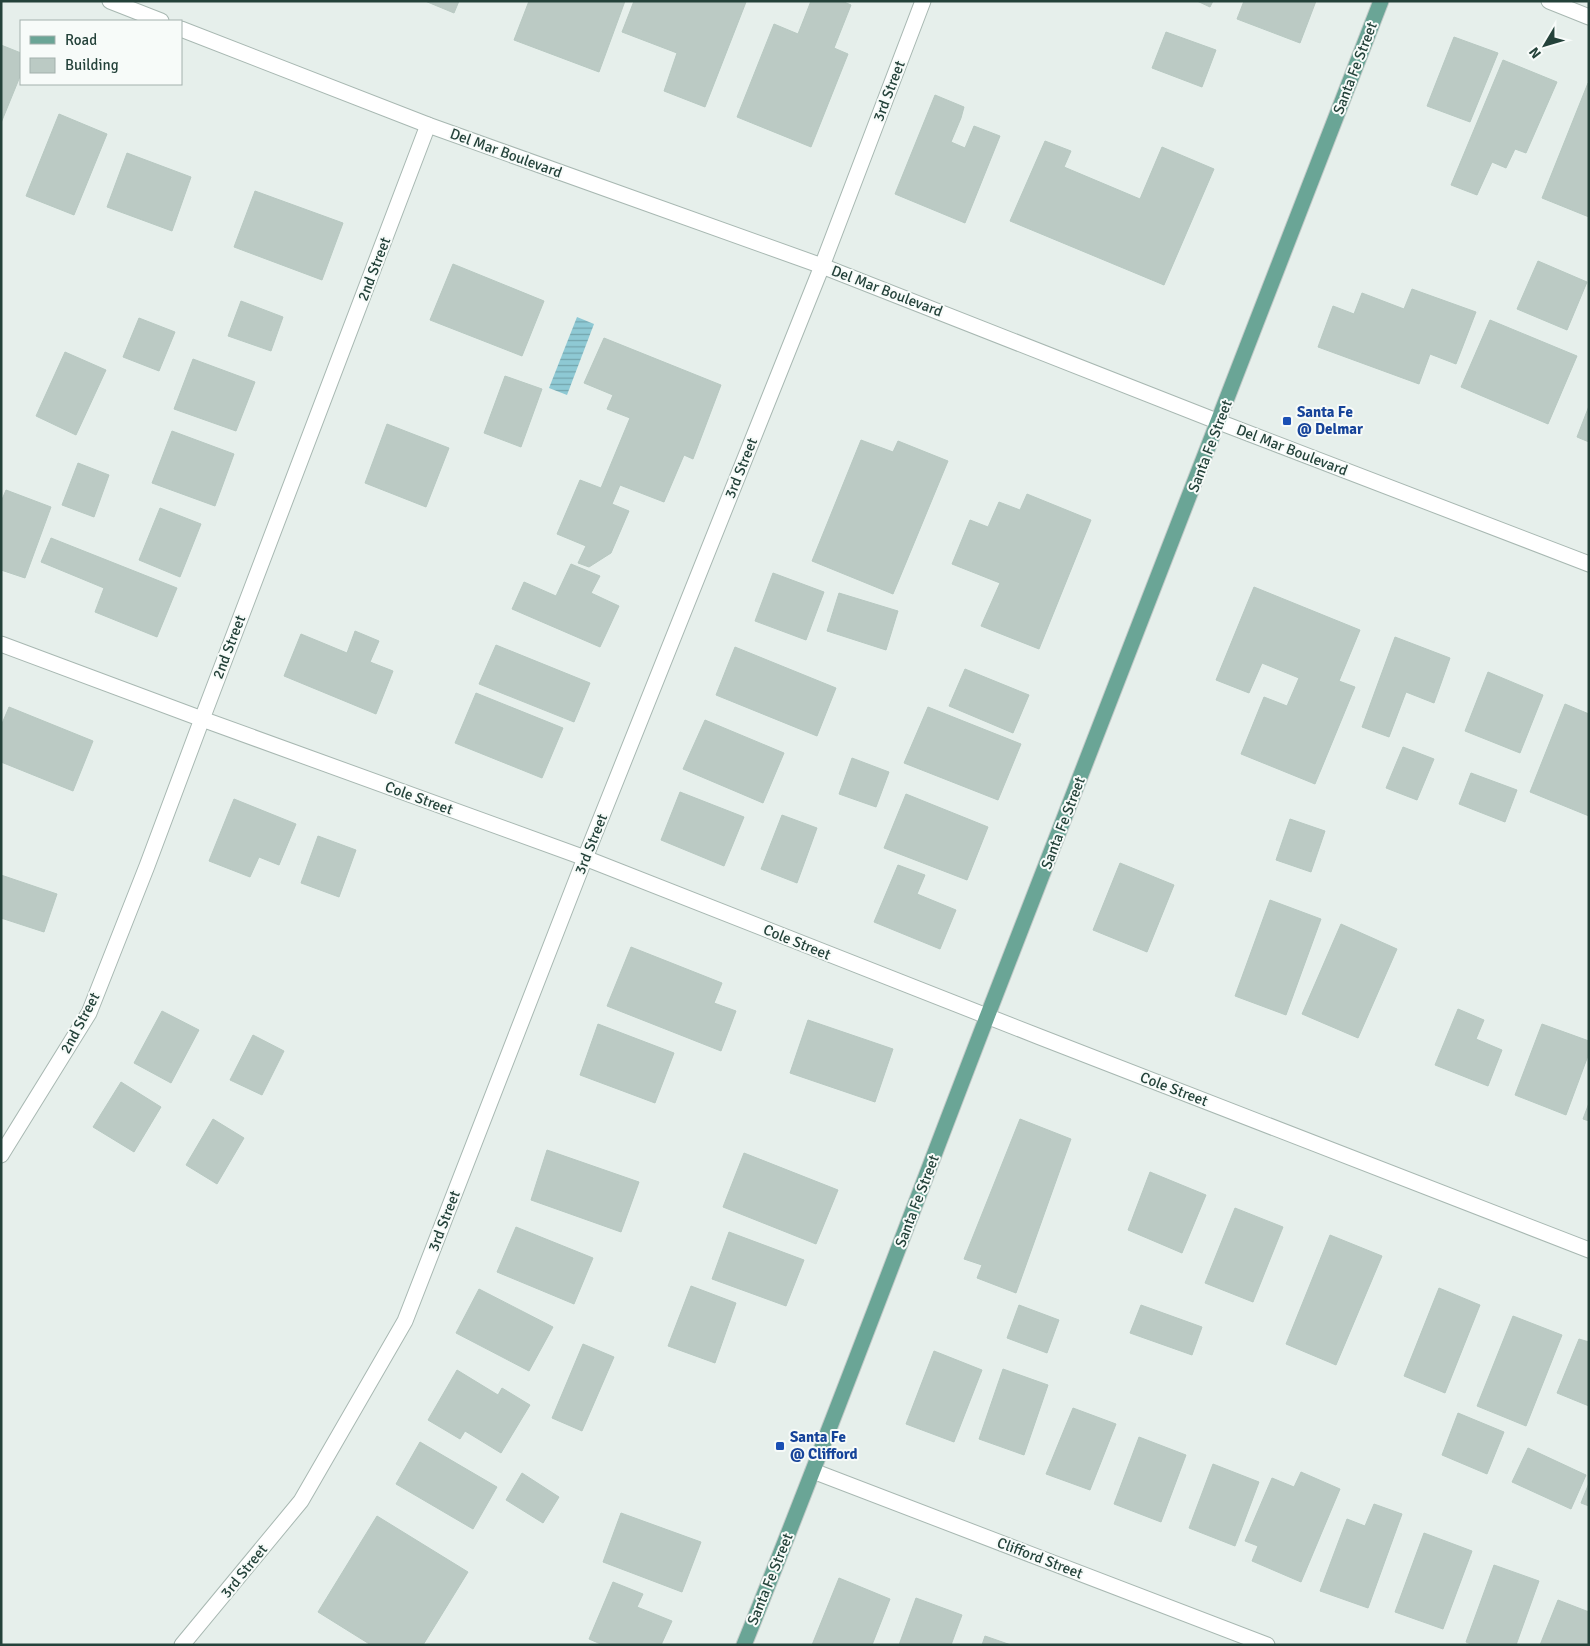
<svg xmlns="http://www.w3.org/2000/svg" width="1590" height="1646" font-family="Signika,sans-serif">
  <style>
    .water { fill: url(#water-rules) }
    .building { fill: #bbcac4; stroke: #b8c9c2 }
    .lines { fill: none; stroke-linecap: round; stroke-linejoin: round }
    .minor-casing { stroke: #a8b8b2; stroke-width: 17 }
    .major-casing { stroke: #c2cac8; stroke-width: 17 }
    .minor { stroke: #fff; stroke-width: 15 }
    .major { stroke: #6aa596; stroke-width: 15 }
    .transit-dot { fill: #1a4fb4; stroke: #f7fbf9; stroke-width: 2 }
    .labels { text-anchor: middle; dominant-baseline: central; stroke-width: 4; stroke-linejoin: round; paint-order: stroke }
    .street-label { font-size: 15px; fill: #24423a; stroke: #f7fbf9 }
    .transit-label { font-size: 15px; font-weight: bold; fill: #164399; stroke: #f7fbf9; text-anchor: start }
  </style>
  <defs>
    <pattern id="water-rules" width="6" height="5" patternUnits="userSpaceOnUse" patternTransform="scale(1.25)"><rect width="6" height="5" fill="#8ec9d4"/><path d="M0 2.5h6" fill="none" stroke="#74a5ad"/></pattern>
  </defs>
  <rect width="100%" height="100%" fill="#e6efeb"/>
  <path class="water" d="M577 317 594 324 567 395 549 388Z"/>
  <g class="building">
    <path d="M425 1H459L454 13Z"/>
    <path d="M529 1H625L599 72 514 40Z"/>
    <path d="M634 1 746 2 705 107 664 91 677 53 622 32Z"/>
    <path d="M811 1H842L851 5 834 48 848 54 811 147 737 117 774 24 798 34Z"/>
    <path d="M1197 1H1213L1210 7Z"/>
    <path d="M1244 1H1316L1300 43 1237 19Z"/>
    <path d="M1166 32 1216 50 1202 87 1152 68Z"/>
    <path d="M1454 37 1498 53 1470 122 1427 106Z"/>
    <path d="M1 45 21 53V74L1 123Z"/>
    <path d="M1503 60 1557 82 1526 153 1515 149 1506 168 1492 162 1477 195 1451 185Z"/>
    <path d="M1588 83 1589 84V217L1542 198Z"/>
    <path d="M935 95 964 107 961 118 951 142 965 148 974 126 1000 136 965 223 895 194Z"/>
    <path d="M59 114 107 134 74 215 26 196Z"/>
    <path d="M1045 141 1071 151 1064 167 1140 199 1162 147 1214 169 1164 285 1010 221Z"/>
    <path d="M127 153 191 177 172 231 107 207Z"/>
    <path d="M255 191 343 223 322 280 234 247Z"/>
    <path d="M1538 261 1587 282 1567 330 1517 309Z"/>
    <path d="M453 264 544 301 522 356 430 320Z"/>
    <path d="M1412 289 1476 312 1456 364 1430 354 1419 384 1318 347 1333 306 1354 314 1362 293 1404 309Z"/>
    <path d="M241 301 283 317 271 351 228 336Z"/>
    <path d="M139 318 175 332 159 371 123 357Z"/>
    <path d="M1490 320 1577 356 1548 424 1461 387Z"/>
    <path d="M604 338 721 385 693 459 684 455 664 502 620 485 612 504 629 511 611 553 589 567 578 563 586 546 557 534 580 480 601 488 630 418 607 409 613 395 584 383Z"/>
    <path d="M65 352 106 370 76 435 36 416Z"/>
    <path d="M193 359 255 382 236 431 174 409Z"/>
    <path d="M505 376 542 389 521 447 484 433Z"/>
    <path d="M1589 406V442L1577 437Z"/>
    <path d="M387 424 449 448 426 507 365 483Z"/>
    <path d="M172 431 234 454 215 506 152 483Z"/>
    <path d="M861 440 893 452 898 441 948 461 893 594 812 561Z"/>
    <path d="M78 463 109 475 94 517 62 505Z"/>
    <path d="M6 490 51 507 25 578 1 570V502Z"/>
    <path d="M1027 494 1091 520 1039 649 981 626 1000 583 952 564 970 520 988 527 999 502 1020 510Z"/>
    <path d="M160 508 201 524 180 577 139 560Z"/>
    <path d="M51 538 177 588 157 637 95 612 104 588 41 562Z"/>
    <path d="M571 564 600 576 591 593 619 606 600 647 512 609 524 582 556 596Z"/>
    <path d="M773 573 824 592 806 640 755 621Z"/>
    <path d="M1254 587 1360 630 1339 681 1355 687 1315 784 1241 754 1264 697 1287 706 1299 678 1262 663 1249 693 1216 680Z"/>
    <path d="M839 593 898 611 886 650 827 631Z"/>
    <path d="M355 631 379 641 370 662 393 671 376 714 284 676 301 634 347 653Z"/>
    <path d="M1395 637 1450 658 1434 703 1406 692 1389 737 1362 727Z"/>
    <path d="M496 645 590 683 574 722 479 684Z"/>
    <path d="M735 647 836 688 817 736 716 695Z"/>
    <path d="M965 669 1029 695 1013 733 949 706Z"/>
    <path d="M1488 672 1543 695 1520 753 1465 731Z"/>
    <path d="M476 693 563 728 542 778 455 743Z"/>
    <path d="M1565 704 1589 714V816L1530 792Z"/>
    <path d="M9 707 93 741 73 791 1 762V726Z"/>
    <path d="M928 707 1021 744 998 800 904 763Z"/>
    <path d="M705 720 784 753 763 803 683 769Z"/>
    <path d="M1403 747 1434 759 1417 800 1386 788Z"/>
    <path d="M852 758 889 772 876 807 839 794Z"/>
    <path d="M1471 773 1517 790 1505 822 1459 804Z"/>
    <path d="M680 792 744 817 724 866 661 840Z"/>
    <path d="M906 794 988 827 967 880 884 848Z"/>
    <path d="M234 799 296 824 279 865 259 857 250 877 209 861Z"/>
    <path d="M782 815 817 828 797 883 761 869Z"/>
    <path d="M1290 819 1325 831 1311 872 1276 860Z"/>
    <path d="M318 836 356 850 339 897 301 883Z"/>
    <path d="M1120 863 1174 885 1147 952 1093 930Z"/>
    <path d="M898 865 925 875 917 894 956 910 940 949 874 922Z"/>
    <path d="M1 875 57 894 44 932 1 918Z"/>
    <path d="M1270 900 1321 919 1286 1015 1235 996Z"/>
    <path d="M1341 924 1397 949 1358 1038 1302 1014Z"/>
    <path d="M631 947 722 983 714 1003 736 1011 721 1051 607 1006Z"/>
    <path d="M1458 1009 1484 1020 1476 1039 1502 1050 1488 1086 1435 1065Z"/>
    <path d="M162 1011 199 1030 171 1083 134 1063Z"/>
    <path d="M808 1020 893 1049 875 1102 790 1073Z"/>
    <path d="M598 1024 674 1053 655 1103 580 1075Z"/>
    <path d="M1542 1024 1589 1041V1053L1566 1115 1515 1095Z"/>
    <path d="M253 1035 284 1051 262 1095 230 1080Z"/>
    <path d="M121 1082 161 1107 134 1152 93 1127Z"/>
    <path d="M1589 1103V1121L1583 1119Z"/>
    <path d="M213 1119 244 1138 217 1184 186 1165Z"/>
    <path d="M1020 1119 1071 1139 1016 1293 977 1278 982 1265 964 1259Z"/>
    <path d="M547 1150 639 1182 621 1232 531 1200Z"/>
    <path d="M744 1153 838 1190 816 1244 723 1207Z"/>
    <path d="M1150 1172 1206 1195 1182 1253 1128 1230Z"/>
    <path d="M1235 1208 1283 1227 1253 1302 1205 1283Z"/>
    <path d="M516 1227 593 1258 574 1304 497 1272Z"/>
    <path d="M729 1232 804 1260 786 1306 712 1279Z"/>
    <path d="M1330 1235 1382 1256 1336 1365 1286 1344Z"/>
    <path d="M691 1286 736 1303 715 1363 668 1346Z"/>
    <path d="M1439 1288 1480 1305 1445 1393 1404 1376Z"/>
    <path d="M479 1289 553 1327 529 1371 456 1333Z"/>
    <path d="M1019 1305 1059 1320 1047 1353 1007 1338Z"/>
    <path d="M1141 1305 1202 1327 1192 1355 1130 1333Z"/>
    <path d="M1513 1316 1562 1335 1526 1426 1477 1406Z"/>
    <path d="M1579 1339 1589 1342V1406L1557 1393Z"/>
    <path d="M583 1344 614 1357 582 1431 552 1418Z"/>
    <path d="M934 1351 982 1370 954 1442 906 1424Z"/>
    <path d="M1003 1369 1048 1385 1024 1455 979 1439Z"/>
    <path d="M457 1370 498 1395 502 1388 530 1405 501 1453 465 1431 460 1439 428 1420Z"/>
    <path d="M1073 1408 1116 1424 1090 1490 1046 1474Z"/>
    <path d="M1458 1413 1504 1432 1487 1474 1442 1455Z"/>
    <path d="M1139 1437 1186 1455 1161 1522 1114 1504Z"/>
    <path d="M420 1442 497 1487 473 1529 396 1484Z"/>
    <path d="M1528 1448 1586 1475 1571 1509 1512 1482Z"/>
    <path d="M1213 1464 1259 1482 1235 1546 1189 1528Z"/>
    <path d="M1301 1472 1340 1489 1301 1582 1252 1561 1258 1546 1245 1541 1272 1478 1294 1487Z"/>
    <path d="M522 1473 559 1497 543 1523 506 1500Z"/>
    <path d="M1589 1483V1506L1581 1503Z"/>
    <path d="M1374 1504 1402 1514 1368 1608 1320 1591 1347 1519 1365 1526Z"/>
    <path d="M621 1513 701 1542 682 1592 603 1562Z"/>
    <path d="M377 1516 468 1572 423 1645H371L318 1612Z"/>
    <path d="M1424 1533 1472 1551 1443 1629 1395 1612Z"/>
    <path d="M1494 1565 1539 1581 1516 1645H1473L1466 1642Z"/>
    <path d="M839 1578 890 1599 872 1645H812Z"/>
    <path d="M613 1582 643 1594 637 1607 672 1621 661 1645H603L589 1639Z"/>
    <path d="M916 1598 962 1615 951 1645H899Z"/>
    <path d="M1558 1600 1589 1612V1645H1540Z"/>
    <path d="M985 1636 1011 1645H982Z"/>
  </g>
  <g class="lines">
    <g class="minor-casing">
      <g id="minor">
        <path d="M110 1 161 21"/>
        <path d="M1549 1 1589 17"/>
        <path d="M181 29 428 125 822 266 1219 422 1589 564"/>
        <path d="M1 644 202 719 585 858 1040 1037 1589 1250"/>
        <path d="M1 1155 89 1013 147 866 202 719 428 125"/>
        <path d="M813 1471 1267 1645"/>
        <path d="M182 1645 301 1501 405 1321 585 858 822 266 923 1"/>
      </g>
    </g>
    <g class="major-casing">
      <path id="major" d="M744 1645C828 1437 906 1227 987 1017 1118 678 1251 340 1381 1"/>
    </g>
    <use href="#minor" class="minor"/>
    <use href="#major" class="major"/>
  </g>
  <g class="transit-dot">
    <rect x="1282" y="416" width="10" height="10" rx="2.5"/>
    <rect x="775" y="1441" width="10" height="10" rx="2.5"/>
  </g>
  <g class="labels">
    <g class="street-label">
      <text transform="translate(1355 68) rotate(-69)">Santa Fe Street</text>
      <text transform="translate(889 91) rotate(-69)">3rd Street</text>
      <text transform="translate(506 153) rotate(20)">Del Mar Boulevard</text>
      <text transform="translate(374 269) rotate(-69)">2nd Street</text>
      <text transform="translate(887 291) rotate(21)">Del Mar Boulevard</text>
      <text transform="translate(1210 446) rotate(-69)">Santa Fe Street</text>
      <text transform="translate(1292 450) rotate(21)">Del Mar Boulevard</text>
      <text transform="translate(741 468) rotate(-68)">3rd Street</text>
      <text transform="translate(229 647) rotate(-69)">2nd Street</text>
      <text transform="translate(419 798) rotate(20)">Cole Street</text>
      <text transform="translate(1063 823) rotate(-69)">Santa Fe Street</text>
      <text transform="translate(591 844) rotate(-68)">3rd Street</text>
      <text transform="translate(797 942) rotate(22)">Cole Street</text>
      <text transform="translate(80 1023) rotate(-62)">2nd Street</text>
      <text transform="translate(1174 1089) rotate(21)">Cole Street</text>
      <text transform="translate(917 1201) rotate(-69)">Santa Fe Street</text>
      <text transform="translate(444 1221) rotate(-69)">3rd Street</text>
      <text transform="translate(1040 1558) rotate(21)">Clifford Street</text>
      <text transform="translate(244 1571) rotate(-51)">3rd Street</text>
      <text transform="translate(770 1579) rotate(-68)">Santa Fe Street</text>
    </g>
    <g class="transit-label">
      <text x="1297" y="412">Santa Fe<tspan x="1297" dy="17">@ Delmar</tspan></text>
      <text x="790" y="1437">Santa Fe<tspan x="790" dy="17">@ Clifford</tspan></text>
    </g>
  </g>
  <rect width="1590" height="1646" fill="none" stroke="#24423a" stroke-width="5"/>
  <rect x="20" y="20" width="162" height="65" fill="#f7fbf9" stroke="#a3b1ad"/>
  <rect x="30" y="36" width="25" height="8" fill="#6aa596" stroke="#a3b1ad"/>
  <text x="65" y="45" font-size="15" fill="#24423a">Road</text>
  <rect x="30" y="58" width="25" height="15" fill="#bbcac4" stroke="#a3b1ad"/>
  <text x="65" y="70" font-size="15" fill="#24423a">Building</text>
  <g transform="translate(1545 45) rotate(232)" stroke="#f7fbf9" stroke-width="4" paint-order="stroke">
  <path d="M0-4L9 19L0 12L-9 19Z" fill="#24423a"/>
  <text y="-8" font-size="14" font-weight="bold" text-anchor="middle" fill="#24423a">N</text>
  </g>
</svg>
